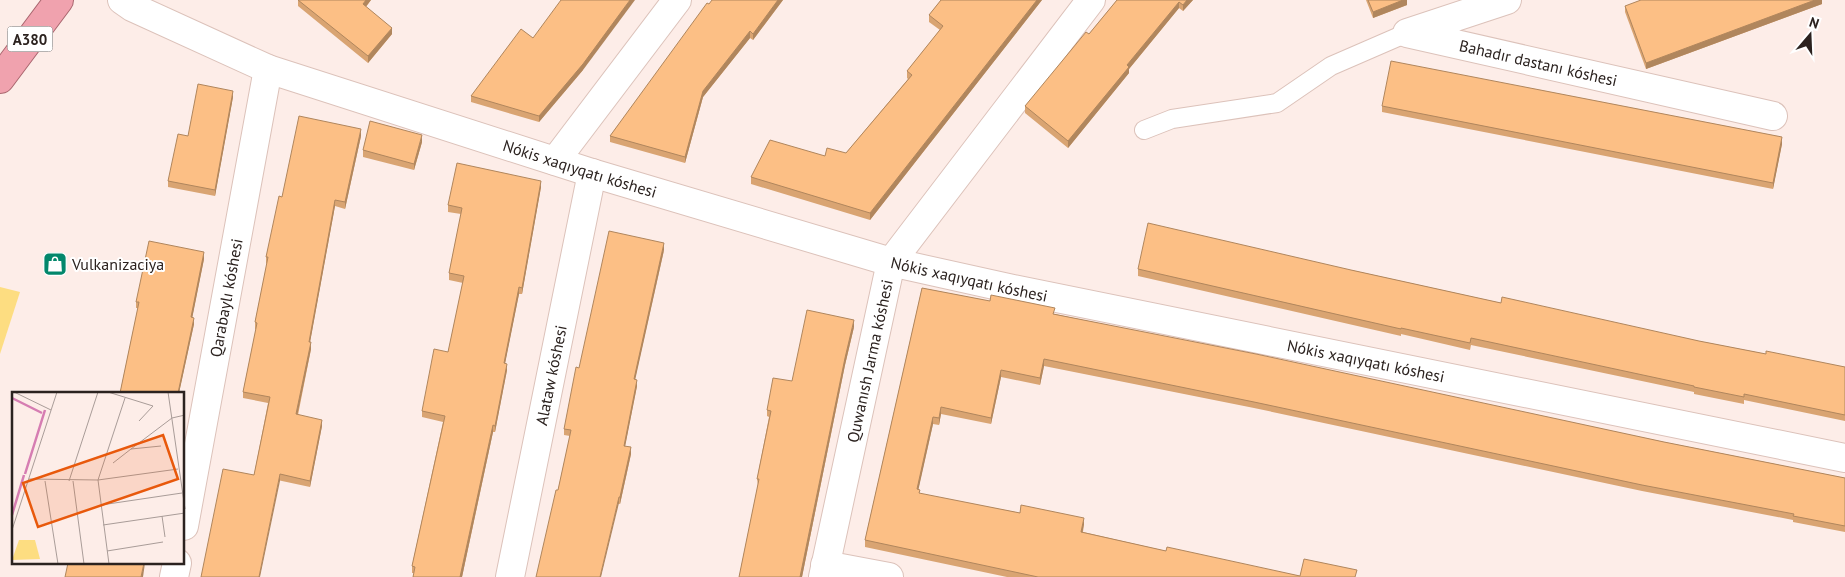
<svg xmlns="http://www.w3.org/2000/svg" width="1845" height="577" font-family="'PT Sans',sans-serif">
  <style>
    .green { fill: #fddd81 }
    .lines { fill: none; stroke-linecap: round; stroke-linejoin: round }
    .service-casing { stroke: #dcc2ba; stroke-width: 20 }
    .minor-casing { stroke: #dcc2ba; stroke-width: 30 }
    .trunk-casing { stroke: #a9666e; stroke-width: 30 }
    .service { stroke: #fff; stroke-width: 18 }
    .minor { stroke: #fff; stroke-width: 28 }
    .trunk { stroke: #f0a2ae; stroke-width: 28 }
    .wall { fill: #d9a472 }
    .shaded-wall { fill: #b0865d }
    .building { fill: #fcbf85; stroke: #b0865d }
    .labels { text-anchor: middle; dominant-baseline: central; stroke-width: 4; stroke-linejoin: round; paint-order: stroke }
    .shield { fill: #fff; stroke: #6b6462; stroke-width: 1 }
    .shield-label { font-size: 15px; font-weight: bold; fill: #2b221f }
    .street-label { font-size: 16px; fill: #2b221f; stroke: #fff }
    .poi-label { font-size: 16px; fill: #2b221f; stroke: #fff; text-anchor: start }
    .inset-river { fill: none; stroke: #d67db2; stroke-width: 2.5 }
    .inset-road { fill: none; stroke: #a99c98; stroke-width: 1 }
    .view { fill: #e8590c; fill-opacity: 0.15; stroke: #e8590c; stroke-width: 2.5 }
    .inset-edge { fill: none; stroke: #2b221f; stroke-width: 2.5 }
  </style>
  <rect width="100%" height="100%" fill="#fdede8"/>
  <path class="green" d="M0 287 20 292 0 354Z"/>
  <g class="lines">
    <g class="service-casing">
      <path id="service" d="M1144 130 1172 119 1277 103 1331 66 1407 33"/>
    </g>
    <g class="minor-casing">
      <g id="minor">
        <path id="s1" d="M122 0 132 7 268 69 592 173 891 262 1008 288 1845 458"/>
        <path id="s2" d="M1507 0 1407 33 1773 116"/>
        <path d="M555 161 677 0"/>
        <path id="s3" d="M184 526 268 69"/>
        <path d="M825 565 889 577"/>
        <path d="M174 577 177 563"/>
        <path id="s4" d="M510 577 592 173"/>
        <path id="s5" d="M823 577 891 262 1091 0"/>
      </g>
    </g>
    <g class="trunk-casing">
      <path id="trunk" d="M0 79 59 0"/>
    </g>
    <use href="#service" class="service"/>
    <use href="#minor" class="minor"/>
    <use href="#trunk" class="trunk"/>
  </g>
  <g class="wall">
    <path d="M298 0H371L366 7 392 34 368 63 298 6Z"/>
    <path d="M783 0 753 40 750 38 703 97 685 163 610 142V136L709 4Z"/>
    <path d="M941 0H1042L870 220 751 184V177L825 156 846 153 908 79 907 78V71L940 30 929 22V15Z"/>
    <path d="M1117 0H1193L1183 11 1179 8 1129 69V73L1068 148 1025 113V106L1089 34Z"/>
    <path d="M1366 0H1407V5L1373 18Z"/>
    <path d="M1822 0V4L1646 69 1625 12V6Z"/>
    <path d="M533 38 583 70 539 122 471 102V96Z"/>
    <path d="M233 97 215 196 168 187V181L188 136Z"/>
    <path d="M1382 106 1782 144 1773 189 1382 112Z"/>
    <path d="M361 136 345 209 335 206 310 342 311 349 298 415 322 426 310 487 254 475 268 403 243 398V392L256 329H255V322L267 264 266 263V257L282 197Z"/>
    <path d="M422 142 414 170 363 157V150Z"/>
    <path d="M541 187 522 294H519L505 363 507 370 495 432H493L462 577H413L414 573H412V566L443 422 422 417V411L448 352 463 283 449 280V273L461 214 448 212V205Z"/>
    <path d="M664 250 635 379 637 386 625 446 631 454 620 504 558 490 570 436 564 435V429Z"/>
    <path d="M204 259 192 318 194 324 179 393H120L138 308H136V302Z"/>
    <path d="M1138 269 1351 270 1501 303 1766 354 1845 367V421L1744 400V404L1694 394V392L1471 345 1470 350 1401 334V336L1138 276Z"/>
    <path d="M922 288 1055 314 1664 442 1845 478V532L1793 522V520L1642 491 1254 408 1044 366 1040 385 1001 377 991 424 941 414 939 425 933 424 918 490 920 494 1020 513 1084 524 1083 532 1166 551 1300 576 1357 577H1007L865 547V540Z"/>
    <path d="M854 327 845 365 802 577H739L758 485 757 479 769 417 767 416V410L792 381Z"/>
  </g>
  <g class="shaded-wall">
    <path d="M366 0H371L363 10V4Z"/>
    <path d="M630 0H635L583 70 539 122V116Z"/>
    <path d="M778 0H783L753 40V34Z"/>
    <path d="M1037 0H1042L870 220V213Z"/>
    <path d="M1187 0H1193L1183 11V5Z"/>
    <path d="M1403 0H1407V5L1373 18V12Z"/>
    <path d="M1815 0H1822V4L1646 69V63Z"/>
    <path d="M1179 2V8L1129 69V73L1068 148V141L1127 65Z"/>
    <path d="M392 28V34L368 63V56Z"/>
    <path d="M750 31V38L703 97 685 163V157L703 91Z"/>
    <path d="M233 91V97L215 196V190Z"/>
    <path d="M361 129V136L345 209V202Z"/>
    <path d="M422 135V142L414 170V164Z"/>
    <path d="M1782 137V144L1773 189V183Z"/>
    <path d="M541 181V187L522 294V288Z"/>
    <path d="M335 200V206L309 348V342Z"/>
    <path d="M664 243V250L634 385V379Z"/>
    <path d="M204 252V259L191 324V317Z"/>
    <path d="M519 287V294L504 369V363Z"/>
    <path d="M194 318V324L179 393H178Z"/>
    <path d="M854 320V327L845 365 802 577H800L845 358Z"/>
    <path d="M311 342V349L296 421V414Z"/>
    <path d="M1044 359V366L1040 385V378Z"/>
    <path d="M507 364V370L495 432V426Z"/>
    <path d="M1001 370V377L991 424V418Z"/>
    <path d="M637 380V386L624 452V446Z"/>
    <path d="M941 407V414L939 425V418Z"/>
    <path d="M933 417V424L917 496V489Z"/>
    <path d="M322 420V426L310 487V481Z"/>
    <path d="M493 425V432L462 577H460Z"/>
    <path d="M631 447V454L620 504V497Z"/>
    <path d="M280 474V481L260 577H259Z"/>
    <path d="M619 497V503L601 577H600Z"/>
    <path d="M1084 518V524L1081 539V532Z"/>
    <path d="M144 563H145L143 577H141Z"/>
  </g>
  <g class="building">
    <path d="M298 0H366L363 4 392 28 368 56Z"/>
    <path d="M561 0H630L583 64 539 116 471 96 521 29 533 38Z"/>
    <path d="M712 0H778L753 34 750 31 703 91 685 157 610 136 707 3 709 4Z"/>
    <path d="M941 0H1037L870 213 751 177 770 140 825 156 827 148 846 153 912 75 907 71 943 26 929 15Z"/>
    <path d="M1117 0H1187L1183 5 1179 2 1127 65 1129 67 1068 141 1025 106 1086 32 1089 34Z"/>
    <path d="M1368 0H1403L1373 12Z"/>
    <path d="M1641 0H1815L1646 63 1625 6Z"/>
    <path d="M1391 61 1782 137 1773 183 1382 106Z"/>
    <path d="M198 84 233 91 215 190 168 181 178 134 188 136Z"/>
    <path d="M299 116 361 129 345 202 335 200 309 342H311L296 414 322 420 310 481 280 474 259 577H201L223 469 254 475 270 397 243 392 257 323 255 322 268 257H266L279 196 282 197Z"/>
    <path d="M370 121 422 135 414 164 363 150Z"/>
    <path d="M457 163 541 181 522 288 519 287 504 363 507 364 495 426 493 425 460 577H413L415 567 412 566 445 416 422 411 434 349 448 352 464 276 449 273 462 208 448 205Z"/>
    <path d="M1148 223 1351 270 1501 303 1502 297 1699 341 1766 354V351L1845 367V415L1744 394V397L1694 387V386L1471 338 1470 343 1401 328V329L1138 269Z"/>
    <path d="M609 231 664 243 634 379 637 380 624 446 631 447 620 497H619L600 577H536L556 490H558L571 430 564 429 576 367 579 368Z"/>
    <path d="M149 241 204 252 191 317 194 318 178 393H120L139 302H136Z"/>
    <path d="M922 288 990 301 991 295 1055 308 1053 314 1256 354 1664 442 1845 478V526L1793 516 1794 514 1642 485 1254 402 1044 359 1040 378 1001 370 991 418 941 407 939 418 933 417 917 489 920 490 919 493 1020 513 1021 505 1084 518 1081 532 1166 551 1167 547 1300 576 1304 559 1357 570 1355 577H1038L865 540Z"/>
    <path d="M807 310 854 320 845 358 800 577H739L759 479H757L771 411 767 410 773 378 792 381Z"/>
    <path d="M68 563H144L141 577H65Z"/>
  </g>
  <defs>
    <g id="shop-square" transform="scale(1.25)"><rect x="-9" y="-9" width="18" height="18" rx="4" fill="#02876b" stroke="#fff"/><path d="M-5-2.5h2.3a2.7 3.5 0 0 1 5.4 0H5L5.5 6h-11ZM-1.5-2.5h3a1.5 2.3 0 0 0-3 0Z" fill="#fff"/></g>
  </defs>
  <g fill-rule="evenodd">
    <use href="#shop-square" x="55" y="264"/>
  </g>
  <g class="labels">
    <rect class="shield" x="7.5" y="26.5" width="45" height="25" rx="4"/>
    <g class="shield-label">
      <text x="30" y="39">A380</text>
    </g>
    <g class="street-label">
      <text stroke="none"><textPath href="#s2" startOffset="240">Bahadır dastanı kóshesi</textPath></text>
      <text stroke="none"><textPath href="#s1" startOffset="489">Nókis xaqıyqatı kóshesi</textPath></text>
      <text stroke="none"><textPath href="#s1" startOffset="894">Nókis xaqıyqatı kóshesi</textPath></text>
      <text stroke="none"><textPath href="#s3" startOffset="232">Qarabaylı kóshesi</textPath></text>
      <text stroke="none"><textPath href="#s5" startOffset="221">Quwanısh Jarma kóshesi</textPath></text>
      <text stroke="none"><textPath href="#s1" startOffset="1299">Nókis xaqıyqatı kóshesi</textPath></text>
      <text stroke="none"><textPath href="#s4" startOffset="206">Alataw kóshesi</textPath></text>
    </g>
    <g class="poi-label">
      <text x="72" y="264">Vulkanizaciya</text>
    </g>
  </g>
  <g transform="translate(12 392)">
    <rect width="172" height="172" fill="#fdede8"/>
    <path d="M7 148H23L28 167 0 168Z" fill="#fddd81"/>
    <path class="inset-river" d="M0 6 30 21M13 82 33 18M0 123 12 83"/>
    <path class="inset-road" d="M2 0 39 18M96 0 141 14 127 29M156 0 173 117M149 54 119 57 160 26 173 23M101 71 119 57M17 87 86 88 166 77M33 89 46 172M57 89 86 0M61 89 72 172M89 113 170 101M150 124 153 145M91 133 173 121M0 138 45 0M95 159 151 150M97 172 86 88 113 6"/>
    <path class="view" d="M151 43 166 87 26 135 11 91Z"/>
    <rect width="172" height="172" class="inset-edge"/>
  </g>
  <g transform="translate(1810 35) rotate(19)" stroke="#ffffff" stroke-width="4" paint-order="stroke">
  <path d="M0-4L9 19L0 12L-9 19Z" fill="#2b221f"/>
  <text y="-8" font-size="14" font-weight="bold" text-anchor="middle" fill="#2b221f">N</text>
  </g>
</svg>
